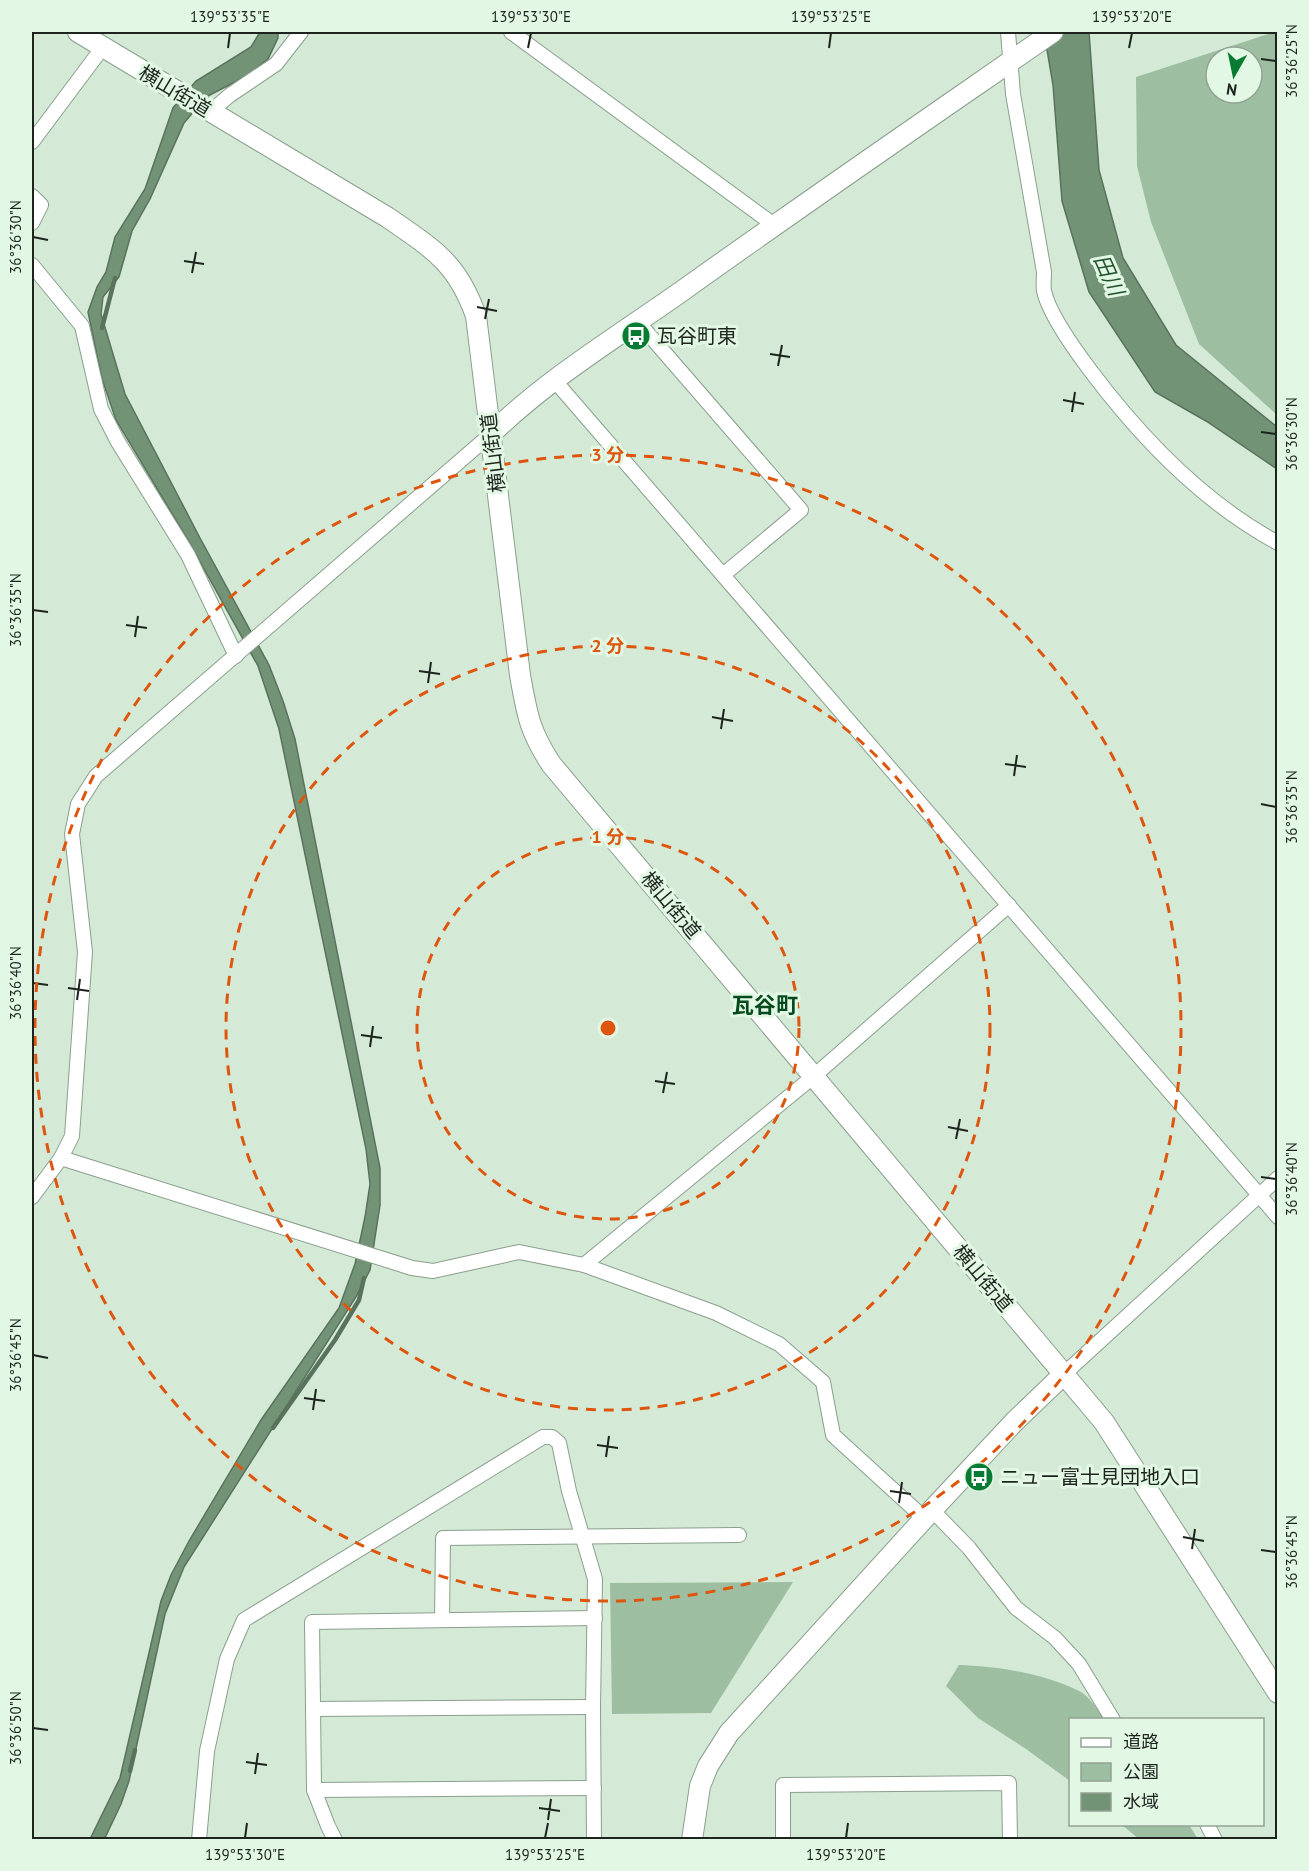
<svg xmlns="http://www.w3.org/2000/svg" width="1309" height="1871" font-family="'PT Sans','Noto Sans JP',sans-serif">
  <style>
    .green { fill: #9dbea1; fill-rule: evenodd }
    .water { fill: #739377; stroke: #59725c; stroke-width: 1.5 }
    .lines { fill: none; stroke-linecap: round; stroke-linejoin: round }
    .stream { stroke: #59725c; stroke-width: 4.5 }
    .street-casing { stroke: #8a9f8d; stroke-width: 16 }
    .secondary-casing { stroke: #8a9f8d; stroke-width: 22 }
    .street { stroke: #fff; stroke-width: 14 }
    .secondary { stroke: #fff; stroke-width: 20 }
    .ticks { fill: none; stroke: #1c241d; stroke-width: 2 }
    .ring { fill: none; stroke: #de560d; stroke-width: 3; stroke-dasharray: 10 8 }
    .labels { text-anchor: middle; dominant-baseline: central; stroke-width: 6; stroke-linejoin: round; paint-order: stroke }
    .street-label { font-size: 20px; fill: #1c241d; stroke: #e2f7e4 }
    .poi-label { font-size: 20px; fill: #1c241d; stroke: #e2f7e4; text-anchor: start }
    .water-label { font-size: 21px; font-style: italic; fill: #21532c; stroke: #e2f7e4 }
    .quarter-label { font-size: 22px; font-weight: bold; fill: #064b1d; stroke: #e2f7e4 }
    .centre { fill: #de560d; stroke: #e2f7e4; stroke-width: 3 }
    .ring-label { font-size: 18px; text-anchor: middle; font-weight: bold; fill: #de560d; stroke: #e2f7e4; stroke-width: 6; stroke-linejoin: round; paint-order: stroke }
    .neatline { fill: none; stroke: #1c241d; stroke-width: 2 }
    .ticks-label { font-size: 15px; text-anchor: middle; fill: #1c241d }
  </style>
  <rect width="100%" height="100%" fill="#d4ead7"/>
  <g class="green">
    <path d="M1274 32H1278L1277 415 1199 344 1151 222 1137 166 1136 77ZM1216 57H1252V93H1216Z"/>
    <path d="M793 1582 711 1713 612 1714 610 1583Z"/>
    <path d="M959 1665C997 1666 1047 1674 1081 1692 1090 1697 1098 1711 1105 1719L1070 1720V1781L1026 1749 978 1718 946 1686Z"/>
    <path d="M1122 1825H1189L1198 1839H1139Z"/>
  </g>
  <g class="water">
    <path d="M260 32H278V38L268 59 250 74 206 97 184 123 150 199 132 231 119 277 103 297 101 314 125 394 200 538 269 665 283 701 295 739 380 1168V1205L370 1270 356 1297 184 1567 165 1614 129 1781 121 1804 104 1840 90 1839 120 1778 161 1601 171 1575 189 1541 261 1420 339 1308 355 1264 365 1217 370 1184 366 1149 279 729 258 666 189 542 116 420 102 379 88 312 97 287 106 272 115 237 145 189 173 108 196 81 251 47Z"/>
    <path d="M1044 32H1089L1099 170 1123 258 1176 345 1277 427V469L1206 421 1155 392 1089 292 1062 201 1053 85Z"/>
  </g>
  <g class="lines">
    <g class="stream">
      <path d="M102 328 115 278"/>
      <path d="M273 1428 335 1340 359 1300 364 1278"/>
      <path d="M130 1771 135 1750"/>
    </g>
    <g class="street-casing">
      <g id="street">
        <path d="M511 32 774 225"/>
        <path d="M1008 32 1013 94 1044 272C1044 278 1043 285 1044 291 1049 314 1075 350 1090 370 1141 438 1202 502 1278 543"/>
        <path d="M210 112 230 95 276 64 301 32"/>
        <path d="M32 142 103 47"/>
        <path d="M32 196 41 205 32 223"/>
        <path d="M32 265 82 326 101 409 118 442 188 555 236 656"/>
        <path d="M638 322 801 510 723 575"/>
        <path d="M555 381 1278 1217"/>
        <path d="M61 1158 412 1268 433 1271 519 1252 584 1265 716 1313 779 1344 823 1382 833 1435 924 1518"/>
        <path d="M32 1197 61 1158 72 1136 85 952 72 834 78 804 96 776 490 435"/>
        <path d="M584 1265 814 1076 1009 905"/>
        <path d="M1064 1374 1278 1178"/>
        <path d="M932 1510 969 1548 1016 1608 1055 1638 1079 1664 1113 1720"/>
        <path d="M442 1620 443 1538 739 1535"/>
        <path d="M313 1709 593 1707"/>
        <path d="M314 1790 594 1788"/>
        <path d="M1207 1824 1215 1840"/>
        <path d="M199 1840 207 1751 227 1659 244 1620 543 1437H552L559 1443 569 1491 595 1579 593 1707 594 1840"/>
        <path d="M335 1840 328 1826 314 1790 312 1622 595 1618"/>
        <path d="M783 1840V1785L1009 1783 1010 1840"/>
      </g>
    </g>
    <g class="secondary-casing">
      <g id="secondary">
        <path d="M78 32 387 217C433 249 457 262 476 316L520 675C527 714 529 730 551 764L1104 1422 1278 1693"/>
        <path d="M490 435C547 379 617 337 682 291 805 203 929 118 1053 32"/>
        <path d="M692 1840 700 1786 708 1766 729 1733 932 1510 1014 1422 1064 1374"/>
      </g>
    </g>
    <use href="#street" class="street"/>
    <use href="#secondary" class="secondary"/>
  </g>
  <path class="ticks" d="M228 48 230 33M528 48 531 33M829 48 831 33M1129 48 1132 33M1261 59 1276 61M33 237 48 240M184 261 204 264M192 273 196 252M477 307 497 311M485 319 489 299M770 354 790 357M778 366 782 345M1063 400 1084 404M1072 412 1075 392M1261 432 1276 434M33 610 48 612M126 625 147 628M135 637 138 616M419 671 440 674M428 683 431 662M712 717 733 721M721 729 724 709M1005 764 1026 767M1014 776 1017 755M1261 804 1276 807M33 983 48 985M68 988 89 991M77 1000 80 979M361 1035 382 1038M370 1047 373 1026M655 1081 675 1084M663 1093 667 1072M948 1127 968 1131M956 1139 960 1119M1261 1177 1276 1179M33 1355 48 1358M304 1398 325 1401M313 1410 316 1389M597 1445 618 1448M606 1457 609 1436M890 1491 911 1494M899 1503 902 1482M1183 1537 1204 1541M1192 1549 1195 1529M1261 1550 1276 1552M33 1728 48 1730M246 1762 267 1765M255 1774 258 1753M539 1808 560 1811M548 1820 551 1799M245 1838 247 1823M545 1838 548 1823M846 1838 848 1823"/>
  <g class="ring">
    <circle cx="608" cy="1028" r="191"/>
    <circle cx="608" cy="1028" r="382"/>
    <circle cx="608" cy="1028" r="573"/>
  </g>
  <defs>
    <g id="bus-disc" transform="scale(1.5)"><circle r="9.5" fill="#077b32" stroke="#e2f7e4"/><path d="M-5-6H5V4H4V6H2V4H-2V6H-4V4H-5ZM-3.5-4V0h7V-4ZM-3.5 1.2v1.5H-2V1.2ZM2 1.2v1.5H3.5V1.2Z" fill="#fff"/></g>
  </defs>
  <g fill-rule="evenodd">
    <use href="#bus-disc" x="636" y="336"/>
    <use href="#bus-disc" x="979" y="1477"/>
  </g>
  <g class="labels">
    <g class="street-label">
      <text transform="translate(175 91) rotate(31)">横山街道</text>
      <text transform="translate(493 453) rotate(-97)">横山街道</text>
      <text transform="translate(671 905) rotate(50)">横山街道</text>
      <text transform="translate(983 1278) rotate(50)">横山街道</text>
    </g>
    <g class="poi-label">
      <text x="657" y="336">瓦谷町東</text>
      <text x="1000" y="1477">ニュー富士見団地入口</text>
    </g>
    <g class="water-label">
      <text transform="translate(1109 275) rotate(66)">田川</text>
    </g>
    <g class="quarter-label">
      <text x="765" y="1005">瓦谷町</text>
    </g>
  </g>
  <circle cx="608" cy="1028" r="9" class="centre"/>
  <g class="ring-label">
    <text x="608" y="461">3 分</text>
    <text x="608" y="652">2 分</text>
    <text x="608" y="843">1 分</text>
  </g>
  <rect width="1309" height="1871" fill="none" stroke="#e2f7e4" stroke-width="66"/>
  <rect x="1069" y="1718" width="195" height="108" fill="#e2f7e4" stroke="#93a394" stroke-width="1.5"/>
  <rect x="1081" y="1738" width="30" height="9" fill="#ffffff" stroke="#93a394" stroke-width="1.5"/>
  <text x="1123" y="1748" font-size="18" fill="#1c241d">道路</text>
  <rect x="1081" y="1763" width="30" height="18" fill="#9dbea1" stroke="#93a394" stroke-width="1.5"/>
  <text x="1123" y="1778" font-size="18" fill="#1c241d">公園</text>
  <rect x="1081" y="1793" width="30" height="18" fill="#739377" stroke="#93a394" stroke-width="1.5"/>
  <text x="1123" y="1808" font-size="18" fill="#1c241d">水域</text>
  <g transform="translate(1234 75) rotate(189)"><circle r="28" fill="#e2f7e4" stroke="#93a394" stroke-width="1.5"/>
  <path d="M0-4.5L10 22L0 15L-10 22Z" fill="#077b32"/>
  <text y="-9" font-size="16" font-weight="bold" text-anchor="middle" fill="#1c241d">N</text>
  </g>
  <rect x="33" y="33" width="1243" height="1805" class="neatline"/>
  <g class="ticks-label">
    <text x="230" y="22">139°53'35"E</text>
    <text x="531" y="22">139°53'30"E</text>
    <text x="831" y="22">139°53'25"E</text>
    <text x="1132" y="22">139°53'20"E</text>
    <text transform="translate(1292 61) rotate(-90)" y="5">36°36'25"N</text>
    <text transform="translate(16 237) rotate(-90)" y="5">36°36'30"N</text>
    <text transform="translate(1292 434) rotate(-90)" y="5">36°36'30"N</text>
    <text transform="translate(16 610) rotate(-90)" y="5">36°36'35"N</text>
    <text transform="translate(1292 807) rotate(-90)" y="5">36°36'35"N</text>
    <text transform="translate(16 983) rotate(-90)" y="5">36°36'40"N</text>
    <text transform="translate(1292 1179) rotate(-90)" y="5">36°36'40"N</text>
    <text transform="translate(16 1355) rotate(-90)" y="5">36°36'45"N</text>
    <text transform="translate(1292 1552) rotate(-90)" y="5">36°36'45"N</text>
    <text transform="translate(16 1728) rotate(-90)" y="5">36°36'50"N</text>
    <text x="245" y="1860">139°53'30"E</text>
    <text x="545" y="1860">139°53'25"E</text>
    <text x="846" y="1860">139°53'20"E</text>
  </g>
</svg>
